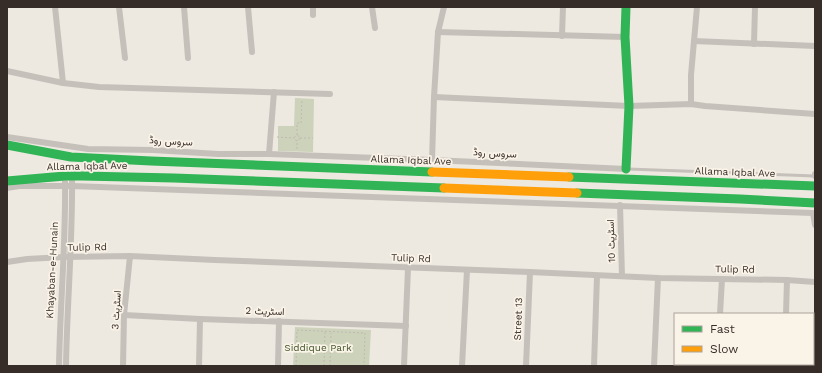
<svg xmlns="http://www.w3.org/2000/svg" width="822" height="373" font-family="'Work Sans',Vazirmatn,sans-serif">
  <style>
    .green { fill: #cdd3ba }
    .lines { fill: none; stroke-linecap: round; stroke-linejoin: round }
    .path { stroke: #bfb9b2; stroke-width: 1; stroke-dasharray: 2 2; stroke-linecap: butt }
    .lane { stroke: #c6c0ba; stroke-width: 3 }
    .street { stroke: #c6c0ba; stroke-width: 6 }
    .fast { stroke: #30b455; stroke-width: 9 }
    .slow { stroke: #ff9f0a; stroke-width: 9 }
    .labels { text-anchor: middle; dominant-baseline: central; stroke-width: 3.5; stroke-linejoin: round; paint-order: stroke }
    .street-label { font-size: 10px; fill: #372d28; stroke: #faf3e8 }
    .park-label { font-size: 10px; fill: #43562b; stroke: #faf3e8 }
  </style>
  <rect width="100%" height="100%" fill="#ede8e0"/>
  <g class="green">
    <path d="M295 98 314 99 313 152 278 151V126H294Z"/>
    <path d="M295 327 371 330 369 366H293Z"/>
  </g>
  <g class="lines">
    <g class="path">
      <path d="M297 135V123H301L302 100"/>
      <circle cx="297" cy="138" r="2.5"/>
      <path d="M277 137 294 138"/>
      <path d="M300 138H313"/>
      <path d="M297 149V140"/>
      <path d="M296 366 297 330 365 333 364 366"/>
      <path d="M324 366 325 331"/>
      <path d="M330 366 331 333"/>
    </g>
    <path class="lane" d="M628 169 814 176"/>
    <g class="street">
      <path d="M55 7 63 83"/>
      <path d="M119 7 125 58"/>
      <path d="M184 7 188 58"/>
      <path d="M248 7 252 52"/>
      <path d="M313 7V15"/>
      <path d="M372 7 375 28"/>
      <path d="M438 32 625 37"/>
      <path d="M562 36 563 7"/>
      <path d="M694 41 815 46"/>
      <path d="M754 44 755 7"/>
      <path d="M7 71 63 83 99 87 330 94"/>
      <path d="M434 97 629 106 691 104 705 106 815 114"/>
      <path d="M691 104V75L697 7"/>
      <path d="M7 137 88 149 153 150 218 154H269L432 160 626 169"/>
      <path d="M269 154 274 92"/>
      <path d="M432 160 434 97 438 32 444 7"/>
      <path d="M815 176V174"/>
      <path d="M7 188 19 186H72L813 213 815 225"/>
      <path d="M620 205 622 276"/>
      <path d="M7 262 27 259 64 257 130 256 215 260 530 272 658 278 787 280 815 282"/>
      <path d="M720 314 722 279"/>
      <path d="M786 314 787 280"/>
      <path d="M124 315 200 319 406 326"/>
      <path d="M59 366C60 305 66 243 65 182"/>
      <path d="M66 366C67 302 73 239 72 175"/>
      <path d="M123 366 124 315 130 256"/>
      <path d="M199 366 200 319"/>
      <path d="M278 366 279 321"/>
      <path d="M404 366 408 268"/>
      <path d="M462 366 467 270"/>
      <path d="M526 366 530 272"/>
      <path d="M594 366 597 276"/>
      <path d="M654 366 658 278"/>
      <path d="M717 366 718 364"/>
      <path d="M784 366V364"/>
    </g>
    <g class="fast">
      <path d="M626 7 625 37 629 106 626 169"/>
      <path d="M7 145 71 157 151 161 432 172"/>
      <path d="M569 177 815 186"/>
      <path d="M7 181 65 176H82L174 178 444 188"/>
      <path d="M577 193 740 199 815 203"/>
    </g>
    <g class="slow">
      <path d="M432 172 569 177"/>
      <path d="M444 188 577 193"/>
    </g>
  </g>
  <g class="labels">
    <g class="street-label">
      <text transform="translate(171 141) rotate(3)">سروس روڈ</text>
      <text transform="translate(495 153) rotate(3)">سروس روڈ</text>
      <text transform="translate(411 160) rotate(2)">Allama Iqbal Ave</text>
      <text transform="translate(87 166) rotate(-1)">Allama Iqbal Ave</text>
      <text transform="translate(735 172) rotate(2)">Allama Iqbal Ave</text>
      <text transform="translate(611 241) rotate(-92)">اسٹریٹ 10</text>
      <text transform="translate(87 247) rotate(-1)">Tulip Rd</text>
      <text transform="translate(411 258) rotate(2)">Tulip Rd</text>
      <text transform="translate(735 269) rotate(1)">Tulip Rd</text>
      <text transform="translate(52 270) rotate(-87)">Khayaban-e-Hunain</text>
      <text transform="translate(116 310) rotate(-86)">اسٹریٹ 3</text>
      <text transform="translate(265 311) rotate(2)">اسٹریٹ 2</text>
      <text transform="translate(518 319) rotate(-88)">Street 13</text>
    </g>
    <g class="park-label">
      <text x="318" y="347">Siddique Park</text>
    </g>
  </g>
  <rect width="822" height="373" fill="none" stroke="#372d28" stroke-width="16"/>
  <rect x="674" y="313" width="140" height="52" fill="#faf3e8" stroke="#aca49b"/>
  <rect x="682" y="326" width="20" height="6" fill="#30b455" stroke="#aca49b"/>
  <text x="710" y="333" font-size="12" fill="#372d28">Fast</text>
  <rect x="682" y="346" width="20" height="6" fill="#ff9f0a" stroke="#aca49b"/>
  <text x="710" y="353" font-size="12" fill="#372d28">Slow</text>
</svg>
